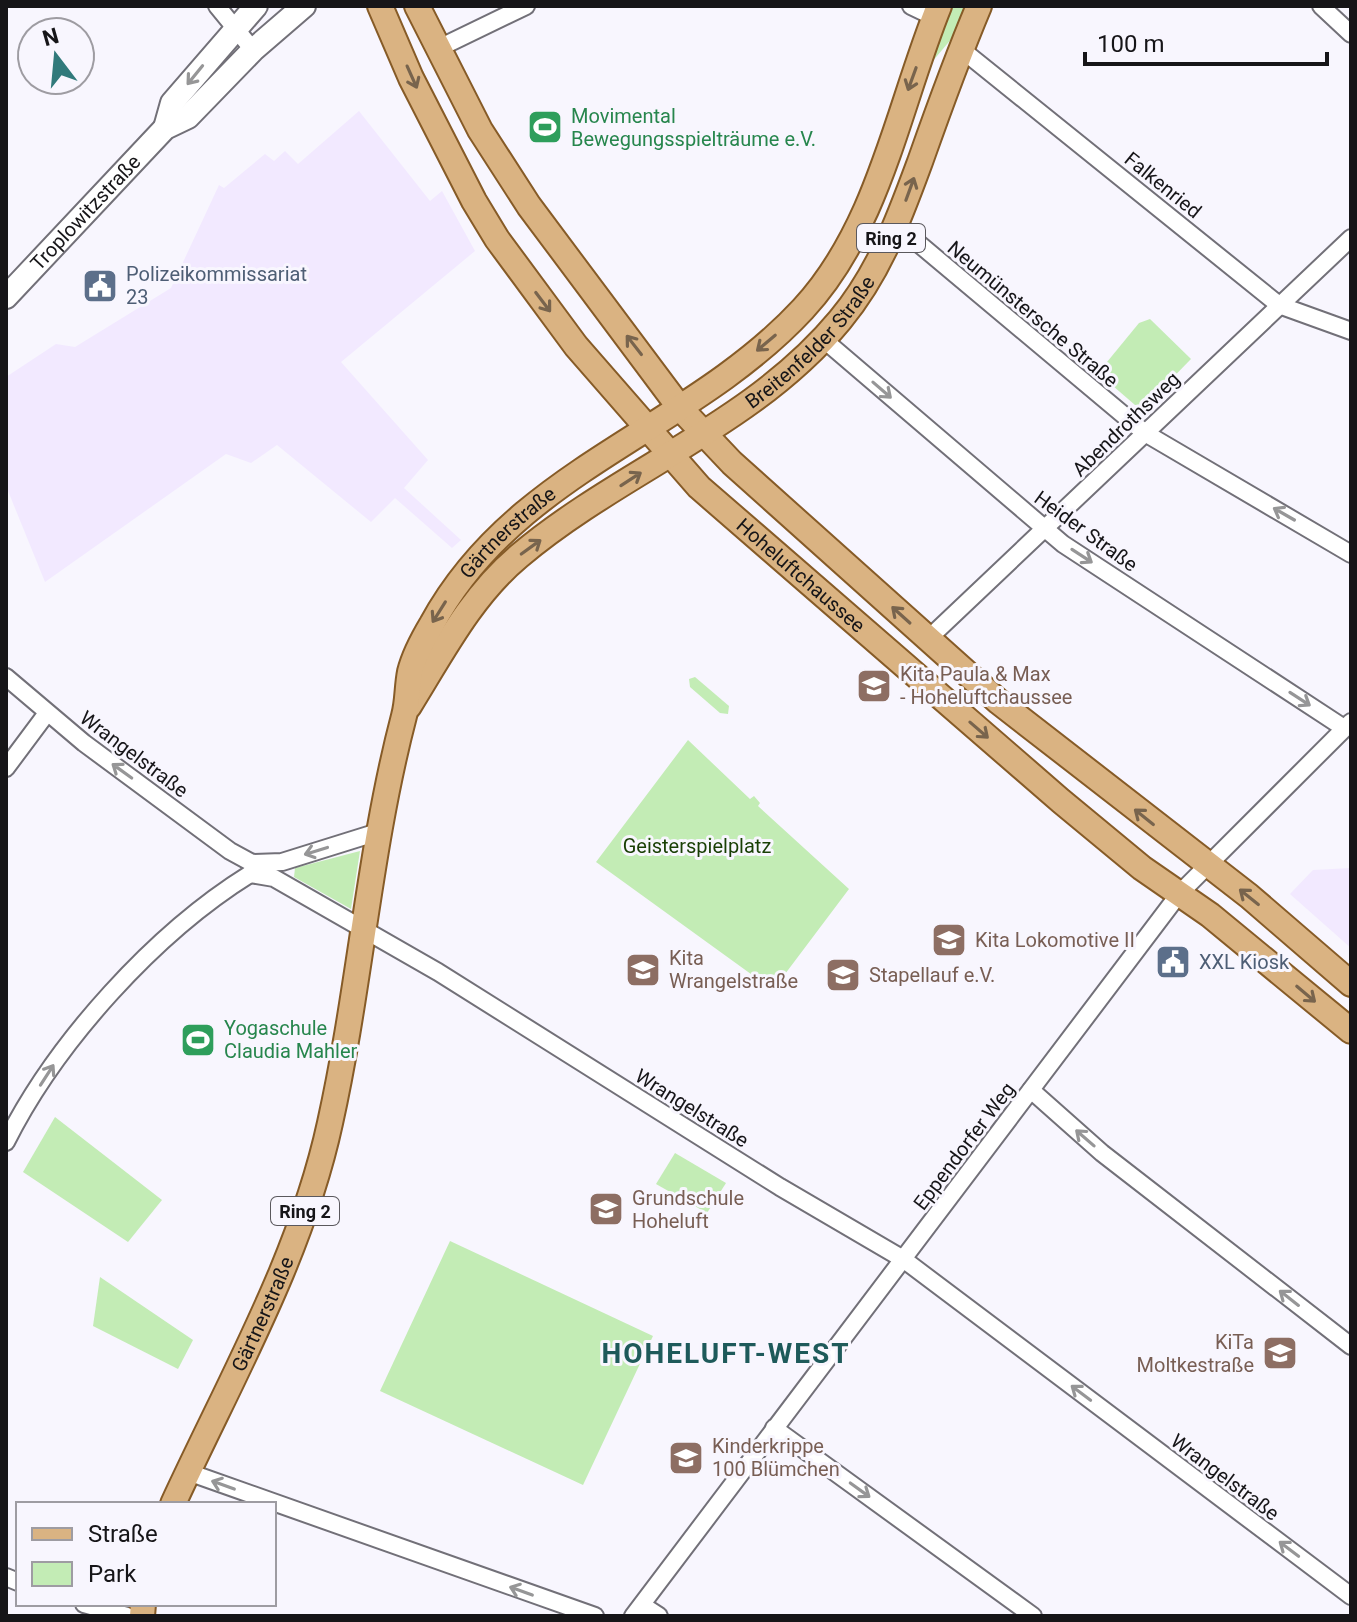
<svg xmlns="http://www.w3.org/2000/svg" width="1357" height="1622" font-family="Roboto,sans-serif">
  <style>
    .commercial { fill: #f2e9ff }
    .green { fill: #c3ecb5 }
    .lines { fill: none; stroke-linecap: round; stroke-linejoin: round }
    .street-casing { stroke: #727078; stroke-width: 20 }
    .secondary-casing { stroke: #727078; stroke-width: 26 }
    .primary-casing { stroke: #865b27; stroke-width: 28 }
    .street { stroke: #fff; stroke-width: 16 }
    .secondary { stroke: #fff; stroke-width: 22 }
    .primary { stroke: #dab382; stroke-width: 24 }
    .oneway { stroke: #969697 }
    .oneway2 { stroke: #78644d }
    .labels { text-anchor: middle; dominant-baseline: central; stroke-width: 6; stroke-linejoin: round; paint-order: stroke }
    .shield { fill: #f8f6fe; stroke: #5a585d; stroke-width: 2 }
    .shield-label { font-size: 18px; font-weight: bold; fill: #161518 }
    .leisure-label { font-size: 20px; fill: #27864d; stroke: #f8f6fe; text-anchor: start }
    .street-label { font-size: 20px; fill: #161518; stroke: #f8f6fe }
    .service-label { font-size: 20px; fill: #4e5e75; stroke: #f8f6fe; text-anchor: start }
    .education-label { font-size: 20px; fill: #785e54; stroke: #f8f6fe; text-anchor: start }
    .park-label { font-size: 20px; fill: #193f05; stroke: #f8f6fe }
    .district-label { font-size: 28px; font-weight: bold; letter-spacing: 2px; fill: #1e5a5a; stroke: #f8f6fe }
  </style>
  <rect width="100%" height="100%" fill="#f8f6fe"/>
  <g class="commercial">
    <path d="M359 111 430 201 442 191 475 251 341 362 428 460 404 488 461 540 452 548 395 498 371 522 277 445 251 463 226 454 45 582 6 486V377L56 344 75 347 171 288 219 185 224 188 265 154 274 161 285 151 298 164Z"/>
    <path d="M1351 868V948L1290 894 1313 870Z"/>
  </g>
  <g class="green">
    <path d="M948 6H969L953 37 926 69Z"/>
    <path d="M1150 319 1191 359 1147 404 1135 405 1098 373 1139 323Z"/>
    <path d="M695 677 729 706 728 714 720 713 690 687 689 679Z"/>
    <path d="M688 740 750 799 754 796 760 803 758 806 849 889 773 990 596 862Z"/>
    <path d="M360 851 351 909 294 877 295 868Z"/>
    <path d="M55 1117 162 1200 128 1242 23 1172Z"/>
    <path d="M675 1153 726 1183 707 1213 656 1184Z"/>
    <path d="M450 1241 653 1336 583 1485 380 1391Z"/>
    <path d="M100 1277 193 1340 178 1369 93 1326Z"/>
  </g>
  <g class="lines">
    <g class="street-casing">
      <g id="street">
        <path d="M217 6 253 50"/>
        <path d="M911 6 934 17"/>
        <path d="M1321 6 1351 34"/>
        <path d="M439 48 526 6"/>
        <path d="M961 49 1279 305 1351 331"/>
        <path d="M895 230 912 238 1145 433 1351 554"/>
        <path d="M823 339 1063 544 1344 728"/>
        <path d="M928 639 1351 238"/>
        <path d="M6 677 84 743 230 851 252 863"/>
        <path d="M6 768 47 713"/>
        <path d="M252 863 282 862 378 832"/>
        <path d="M250 874 274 878 438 972 780 1187 903 1259 1351 1596"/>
        <path d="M1031 1090 1102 1153 1351 1346"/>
        <path d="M6 1142C56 1042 155 933 250 874"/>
        <path d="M774 1428 1033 1616"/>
        <path d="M188 1472 595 1616"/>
        <path d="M6 1577 18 1582"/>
        <path d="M84 1604 127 1616"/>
        <path d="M642 1605 659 1616"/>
        <path d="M633 1616 1179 894 1351 722"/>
      </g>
    </g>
    <g class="secondary-casing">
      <g id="secondary">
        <path d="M165 128 172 103 256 6"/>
        <path id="s1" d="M6 297 165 128 188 117 253 50 304 6"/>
      </g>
    </g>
    <g class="primary-casing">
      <g id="primary">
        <path id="s2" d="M380 6 411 78 474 201 497 239 576 346 699 487 1061 801 1142 868 1210 915 1351 1031"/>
        <path d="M417 6 480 130 529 206 680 408 732 463 999 702 1249 896 1351 984"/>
        <path id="s3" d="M409 706C442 653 471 596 519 556 621 470 753 425 840 320 880 272 900 216 921 159 939 108 958 56 979 6"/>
        <path id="s4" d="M173 1504C230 1380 301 1257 330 1123 360 988 369 849 404 716 408 702 407 687 410 672 414 656 423 639 432 624 516 469 689 432 803 309 879 227 898 107 939 6"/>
        <path d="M142 1616 143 1604"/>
      </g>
    </g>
    <use href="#street" class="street"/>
    <use href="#secondary" class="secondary"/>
    <use href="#primary" class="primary"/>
  </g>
  <defs><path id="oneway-shaft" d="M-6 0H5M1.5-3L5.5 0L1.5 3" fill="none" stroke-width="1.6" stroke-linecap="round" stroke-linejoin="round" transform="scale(2)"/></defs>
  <g class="oneway">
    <use href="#oneway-shaft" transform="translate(195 75) rotate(129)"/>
    <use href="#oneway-shaft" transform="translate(882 390) rotate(41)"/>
    <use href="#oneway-shaft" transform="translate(1284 514) rotate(-150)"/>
    <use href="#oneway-shaft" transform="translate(1082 556) rotate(33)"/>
    <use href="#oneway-shaft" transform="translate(1300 699) rotate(33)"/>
    <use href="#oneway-shaft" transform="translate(122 771) rotate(-144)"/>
    <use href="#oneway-shaft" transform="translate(316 851) rotate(163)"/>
    <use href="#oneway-shaft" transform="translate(47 1075) rotate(-57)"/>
    <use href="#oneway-shaft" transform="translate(1085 1138) rotate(-139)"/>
    <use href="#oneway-shaft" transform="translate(1289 1298) rotate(-142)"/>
    <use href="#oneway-shaft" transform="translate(1081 1393) rotate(-143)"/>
    <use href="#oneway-shaft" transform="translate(223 1485) rotate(-160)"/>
    <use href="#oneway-shaft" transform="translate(860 1490) rotate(36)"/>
    <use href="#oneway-shaft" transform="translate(1289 1549) rotate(-143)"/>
    <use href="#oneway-shaft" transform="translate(521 1591) rotate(-160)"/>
  </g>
  <g class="oneway2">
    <use href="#oneway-shaft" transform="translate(412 77) rotate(66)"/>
    <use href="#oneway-shaft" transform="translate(912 79) rotate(110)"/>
    <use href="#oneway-shaft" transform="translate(910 189) rotate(-70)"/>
    <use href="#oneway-shaft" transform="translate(543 302) rotate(53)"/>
    <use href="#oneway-shaft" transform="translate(766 343) rotate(140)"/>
    <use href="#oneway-shaft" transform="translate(634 345) rotate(-128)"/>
    <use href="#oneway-shaft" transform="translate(631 479) rotate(-33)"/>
    <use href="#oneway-shaft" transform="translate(531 547) rotate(-36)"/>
    <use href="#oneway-shaft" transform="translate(439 612) rotate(122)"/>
    <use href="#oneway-shaft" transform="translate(901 615) rotate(-138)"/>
    <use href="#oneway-shaft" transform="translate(979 730) rotate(41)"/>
    <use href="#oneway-shaft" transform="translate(1144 817) rotate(-141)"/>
    <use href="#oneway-shaft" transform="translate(1249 897) rotate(-141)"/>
    <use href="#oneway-shaft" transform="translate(1306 994) rotate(40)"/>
  </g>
  <defs>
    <g id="stadium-square" transform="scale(1.8)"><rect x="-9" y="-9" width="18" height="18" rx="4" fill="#2e9e5b" stroke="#f8f6fe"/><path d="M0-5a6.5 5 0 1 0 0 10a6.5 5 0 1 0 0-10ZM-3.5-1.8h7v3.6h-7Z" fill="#fff"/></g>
    <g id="civic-square" transform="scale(1.8)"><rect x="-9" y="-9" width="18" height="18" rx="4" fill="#5c6f8a" stroke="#f8f6fe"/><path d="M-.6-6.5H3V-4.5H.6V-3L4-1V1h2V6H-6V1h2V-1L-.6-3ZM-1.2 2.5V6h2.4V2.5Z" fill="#fff"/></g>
    <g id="school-square" transform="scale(1.8)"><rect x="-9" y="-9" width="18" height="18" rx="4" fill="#8d6e63" stroke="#f8f6fe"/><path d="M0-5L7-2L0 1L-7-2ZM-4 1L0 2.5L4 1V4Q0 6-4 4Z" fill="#fff"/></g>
  </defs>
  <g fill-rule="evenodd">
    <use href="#stadium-square" x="545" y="127"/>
    <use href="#civic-square" x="100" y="286"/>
    <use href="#school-square" x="874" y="686"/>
    <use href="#school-square" x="949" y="940"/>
    <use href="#civic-square" x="1173" y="962"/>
    <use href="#school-square" x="643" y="970"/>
    <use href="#school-square" x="843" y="975"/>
    <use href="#stadium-square" x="198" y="1040"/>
    <use href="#school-square" x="606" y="1209"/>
    <use href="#school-square" x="1280" y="1353"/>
    <use href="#school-square" x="686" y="1458"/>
  </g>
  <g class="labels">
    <g class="shield">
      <rect x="857" y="224" width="68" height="28" rx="6"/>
      <rect x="271" y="1197" width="68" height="28" rx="6"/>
    </g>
    <g class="shield-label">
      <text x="891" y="238">Ring 2</text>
      <text x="305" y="1211">Ring 2</text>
    </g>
    <g class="leisure-label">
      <text x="571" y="116">Movimental<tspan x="571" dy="23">Bewegungsspielträume e.V.</tspan></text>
      <text x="224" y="1028">Yogaschule<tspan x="224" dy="23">Claudia Mahler</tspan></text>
    </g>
    <g class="street-label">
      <text transform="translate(1163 185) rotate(39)">Falkenried</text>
      <text stroke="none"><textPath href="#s1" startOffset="116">Troplowitzstraße</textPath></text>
      <text transform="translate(1033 314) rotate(40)">Neumünstersche Straße</text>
      <text stroke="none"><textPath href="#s3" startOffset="550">Breitenfelder Straße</textPath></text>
      <text transform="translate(1126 424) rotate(-44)">Abendrothsweg</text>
      <text transform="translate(1086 531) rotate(36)">Heider Straße</text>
      <text stroke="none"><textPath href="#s4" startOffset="1044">Gärtnerstraße</textPath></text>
      <text stroke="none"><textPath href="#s2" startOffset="716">Hoheluftchaussee</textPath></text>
      <text transform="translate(134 754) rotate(37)">Wrangelstraße</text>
      <text transform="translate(692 1108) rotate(32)">Wrangelstraße</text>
      <text transform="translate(964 1146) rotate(-53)">Eppendorfer Weg</text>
      <text stroke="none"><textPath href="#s4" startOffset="210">Gärtnerstraße</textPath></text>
      <text transform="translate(1225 1477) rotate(37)">Wrangelstraße</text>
    </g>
    <g class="service-label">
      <text x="126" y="274">Polizeikommissariat<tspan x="126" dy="23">23</tspan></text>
      <text x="1199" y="962">XXL Kiosk</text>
    </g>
    <g class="education-label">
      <text x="900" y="674">Kita Paula &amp; Max<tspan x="900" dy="23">- Hoheluftchaussee</tspan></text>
      <text x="975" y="940">Kita Lokomotive II</text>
      <text x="669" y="958">Kita<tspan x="669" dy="23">Wrangelstraße</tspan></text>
      <text x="869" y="975">Stapellauf e.V.</text>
      <text x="632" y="1198">Grundschule<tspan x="632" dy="23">Hoheluft</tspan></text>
      <text x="1254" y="1342" text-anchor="end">KiTa<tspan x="1254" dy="23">Moltkestraße</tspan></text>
      <text x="712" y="1446">Kinderkrippe<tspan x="712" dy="23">100 Blümchen</tspan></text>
    </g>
    <g class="park-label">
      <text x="697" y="846">Geisterspielplatz</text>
    </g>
    <g class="district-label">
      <text x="726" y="1353">HOHELUFT-WEST</text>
    </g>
  </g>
  <rect width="1357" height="1622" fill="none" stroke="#161518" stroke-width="16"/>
  <rect x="16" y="1502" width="260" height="104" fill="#f8f6fe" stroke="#9e9ca2" stroke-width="2"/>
  <rect x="32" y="1528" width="40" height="12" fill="#dab382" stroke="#9e9ca2" stroke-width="2"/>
  <text x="88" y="1542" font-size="24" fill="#161518">Straße</text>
  <rect x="32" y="1562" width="40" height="24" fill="#c3ecb5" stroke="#9e9ca2" stroke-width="2"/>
  <text x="88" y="1582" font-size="24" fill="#161518">Park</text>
  <g transform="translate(56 56) rotate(344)"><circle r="38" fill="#f8f6fe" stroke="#9e9ca2" stroke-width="2"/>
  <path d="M0-6L14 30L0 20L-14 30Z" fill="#317a7b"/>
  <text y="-12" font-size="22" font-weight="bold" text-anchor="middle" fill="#161518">N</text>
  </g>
  <path d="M1085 52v12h242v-12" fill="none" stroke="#161518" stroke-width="4"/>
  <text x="1097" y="52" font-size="24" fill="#161518" stroke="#f8f6fe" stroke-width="6" paint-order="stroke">100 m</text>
</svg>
